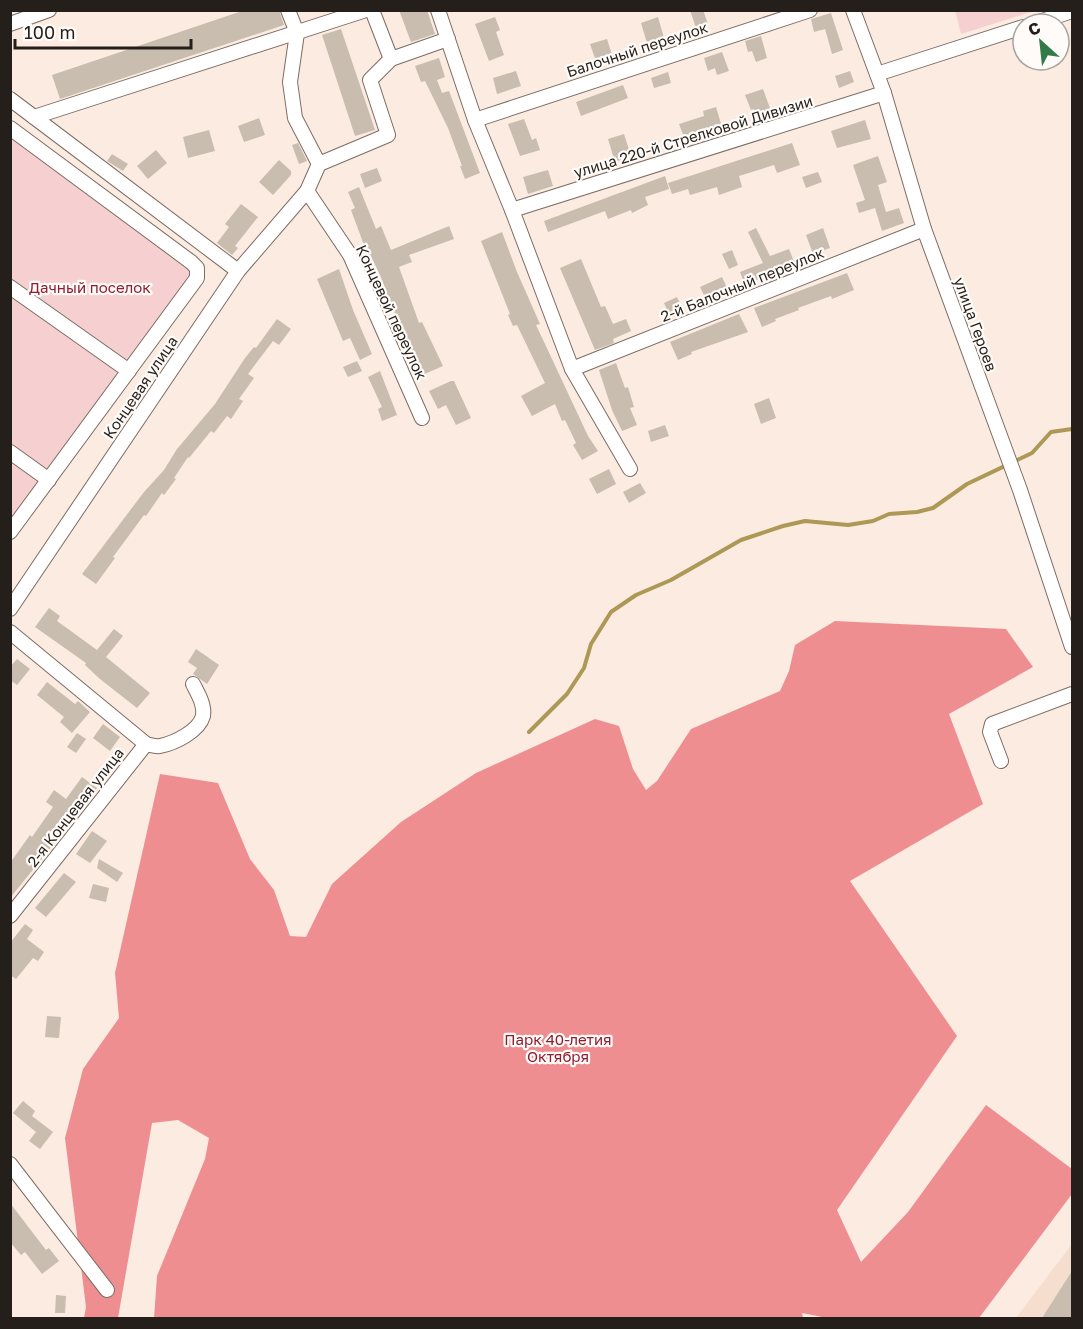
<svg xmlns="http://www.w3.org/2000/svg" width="1083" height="1329" font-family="'Golos Text',sans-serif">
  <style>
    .built { fill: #f6decf }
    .green { fill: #f6d0d0 }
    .forest { fill: #ef8e91 }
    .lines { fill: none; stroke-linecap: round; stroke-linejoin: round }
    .stream { stroke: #ad9855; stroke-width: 4 }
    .building { fill: #c8bdaf }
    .minor-casing { stroke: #7c6d64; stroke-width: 16 }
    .minor { stroke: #fff; stroke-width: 14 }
    .labels { text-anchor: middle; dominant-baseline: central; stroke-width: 4.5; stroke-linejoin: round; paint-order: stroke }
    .street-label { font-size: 15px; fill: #251f1b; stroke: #fefbf8 }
    .park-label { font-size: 15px; fill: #901e30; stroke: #fefbf8 }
  </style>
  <rect width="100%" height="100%" fill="#fbebe0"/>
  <path class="built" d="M1072 1244V1318H1016Z"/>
  <g class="green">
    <path d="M955 10H1034V11L961 34Z"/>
    <path d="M11 128 197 268 11 532Z"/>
  </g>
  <path class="forest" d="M835 621 1006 629 1033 667 949 714 983 804 850 881 957 1036 837 1210 861 1262 908 1212 986 1105 1072 1169V1194L979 1318H827L802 1313 803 1318H154L157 1276 205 1159 209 1138 178 1120 152 1123 118 1318H84L86 1307 65 1138 83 1069 119 1018 115 973 160 774 218 783 250 859 274 890 290 936 306 937 332 884 401 822 476 773 595 719 619 726 633 769 646 790 657 781 691 729 780 691 789 671 795 645Z"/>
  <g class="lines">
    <path class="stream" d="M529 732 567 694 584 668 591 644 611 612 636 595 671 580 741 540 783 526 805 521 848 525 873 521 889 514 917 512 933 508 967 484 1032 453 1051 432 1072 429"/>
  </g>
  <g class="building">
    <path d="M245 10H279L284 25 60 99 52 75Z"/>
    <path d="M399 10H427L435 34 411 42Z"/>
    <path d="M690 10H703L708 24 696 28Z"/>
    <path d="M831 13 843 50 832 54 825 29 814 32 811 19Z"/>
    <path d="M495 17 500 30 496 32 504 55 489 61 475 24Z"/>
    <path d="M658 17 664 38 647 43 641 23Z"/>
    <path d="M341 29 375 130 355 136 322 35Z"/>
    <path d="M761 36 767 58 756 62 752 51 748 52 745 41Z"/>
    <path d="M607 39 613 58 597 64 590 44Z"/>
    <path d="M722 52 729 71 717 75 715 68 708 71 704 58Z"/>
    <path d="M439 58 445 77 437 80 442 93 449 91 480 173 465 179 460 166H462L448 128 425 81 421 82 415 66Z"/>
    <path d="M516 71 521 86 497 94 493 78Z"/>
    <path d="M850 71 854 82 839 88 835 76Z"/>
    <path d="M668 72 671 83 654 88 651 78Z"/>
    <path d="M623 85 628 98 581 116 576 102Z"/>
    <path d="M763 89 771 111 756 116 754 109 751 110 745 95Z"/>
    <path d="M716 107 722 127 684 137 679 124 704 116 703 111Z"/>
    <path d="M259 118 265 135 244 142 238 126Z"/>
    <path d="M524 119 532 140 536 138 540 150 520 156 508 124Z"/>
    <path d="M865 120 871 139 837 148 831 131Z"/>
    <path d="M209 130 215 151 188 158 183 137Z"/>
    <path d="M624 134 631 156 615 162 608 139Z"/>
    <path d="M298 143 307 161 299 164 292 145Z"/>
    <path d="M792 143 800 165 777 173 774 165 739 176 742 187 719 195 717 187 690 195 688 189 672 194 668 183Z"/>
    <path d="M156 150 167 163 148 179 137 166Z"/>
    <path d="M112 154 128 164 123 171 107 161Z"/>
    <path d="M878 156 887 182 878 185 886 212 899 208 904 223 882 231 875 208 859 213 856 203 865 200 853 165Z"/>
    <path d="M279 160 291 171V175L273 195 259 182Z"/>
    <path d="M377 168 382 181 365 188 360 174Z"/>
    <path d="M548 170 553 186 528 194 523 177Z"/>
    <path d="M818 172 822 182 806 188 802 177Z"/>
    <path d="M665 176 669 189 645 197 648 205 632 213 631 210 608 219 605 211 548 232 544 221Z"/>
    <path d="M359 187 376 229 381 226 391 250 449 226 454 239 409 255 412 262 399 267 419 323 422 322 443 366 422 375 399 324 380 275 369 252 367 253 351 210 355 208 348 192Z"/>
    <path d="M241 204 258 217 235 246 238 248 232 255 217 243 229 227 225 224Z"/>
    <path d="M756 228 770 256 789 249 795 264 745 285 740 272 763 263 748 232Z"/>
    <path d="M823 228 830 248 813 254 806 235Z"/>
    <path d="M502 232 517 272 540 324 536 325 545 344 588 436 598 451 582 460 573 445 576 443 565 420 562 421 555 404 532 416 521 396 545 383 517 325 513 326 508 315 510 314 481 241Z"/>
    <path d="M732 250 738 265 729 269 722 254Z"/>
    <path d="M581 259 601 307 605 306 613 324 626 319 631 331 613 339 614 343 595 350 560 268Z"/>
    <path d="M339 269 353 310 372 354 360 360 350 338 343 341 317 279Z"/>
    <path d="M847 273 854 290 832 299 831 296 798 308 799 310 775 319 776 321 762 327 754 308Z"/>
    <path d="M722 277 729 292 708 303 700 287Z"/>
    <path d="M677 297 684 312 671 318 664 303Z"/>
    <path d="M739 314 748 332 691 352 692 354 678 360 670 342Z"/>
    <path d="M277 319 291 329 279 345 273 341 248 374 254 378 239 399 243 401 231 419 227 416 214 433 211 431 189 458 188 457 174 478 176 479 164 495 162 493 146 516 144 515 113 557 115 558 96 584 82 574 144 492 164 470 177 449 215 404 245 358 254 347 256 348Z"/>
    <path d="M357 361 362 371 348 377 343 367Z"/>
    <path d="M616 363 625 388 628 387 634 407 630 408 637 425 622 431 612 410 599 370Z"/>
    <path d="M380 371 397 415 382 421 378 409 382 407 368 377Z"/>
    <path d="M451 381H454L471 418 456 425 446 405 438 409 429 391Z"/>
    <path d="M769 398 776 418 761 424 754 404Z"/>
    <path d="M665 425 669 436 651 442 648 431Z"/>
    <path d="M609 469 616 484 597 494 589 479Z"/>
    <path d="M640 483 646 493 629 503 623 492Z"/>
    <path d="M49 608 60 616 57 621 97 650 114 629 123 636 106 657 150 693 137 708 100 679 85 665 86 663 35 627Z"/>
    <path d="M196 649 219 665 207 684 193 674 197 668 188 662Z"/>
    <path d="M17 659 30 669 17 685 10 680V667Z"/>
    <path d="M47 682 75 704 78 701 90 712 72 733 60 722 64 717 37 695Z"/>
    <path d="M103 724 120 737 110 751 93 738Z"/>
    <path d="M77 733 86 739 76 753 67 747Z"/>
    <path d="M82 777 97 788 88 801 86 799 57 840 10 898V863L30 835 32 837 53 807 46 802 54 790 66 799Z"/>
    <path d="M92 831 107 841 90 863 76 854Z"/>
    <path d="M99 859 123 873 117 882 97 868Z"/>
    <path d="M64 873 76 882 46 917 35 908Z"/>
    <path d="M93 884 109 888 106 902 89 898Z"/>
    <path d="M25 924 33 930 27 939 44 952 38 961 33 958 16 979 10 975V943Z"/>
    <path d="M47 1016 61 1017 59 1038 45 1037Z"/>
    <path d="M23 1101 35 1111 32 1116 53 1132 40 1149 29 1141 36 1132 13 1113Z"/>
    <path d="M10 1203 46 1250 49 1248 59 1261 42 1274 25 1252 21 1255 10 1242Z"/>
    <path d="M1072 1271V1318H1042Z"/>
    <path d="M56 1295 66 1296 65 1313H55Z"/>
  </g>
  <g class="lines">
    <g class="minor-casing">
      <g id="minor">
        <path d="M288 10 297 33 290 82 295 118 319 164"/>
        <path d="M372 10 391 59"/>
        <path d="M438 10 475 120 512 210 572 369 630 469"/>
        <path d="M853 10 884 93 924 229 1020 490 1072 647"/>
        <path d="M10 24 49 10"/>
        <path d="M1033 24 1072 11"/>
        <path d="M877 74 1023 27"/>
        <path d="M10 99 238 271"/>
        <path d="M34 117 366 10"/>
        <path d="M475 120 810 10"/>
        <path d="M10 128 191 262 197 268V278L10 532"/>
        <path d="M307 191 350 255 422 418"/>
        <path d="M512 210 884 93"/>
        <path d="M10 287 129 371"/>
        <path d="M572 369 924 229"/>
        <path d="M10 452 49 480"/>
        <path d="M10 609 238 271 307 191 319 164 388 135 370 80 391 59 448 39"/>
        <path d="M10 632 146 744 10 916"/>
        <path d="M146 744C151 745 156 747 160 746 175 743 199 731 203 716 205 705 198 694 193 684"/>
        <path d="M1001 761 990 732 992 724 1072 694"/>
        <path d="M10 1164 107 1290"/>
      </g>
    </g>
    <use href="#minor" class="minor"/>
  </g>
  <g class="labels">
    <g class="street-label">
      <text transform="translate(637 49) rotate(-18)">Балочный переулок</text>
      <text transform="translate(693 136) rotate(-17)">улица 220-й Стрелковой Дивизии</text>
      <text transform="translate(742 284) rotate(-22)">2-й Балочный переулок</text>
      <text transform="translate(392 312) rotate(65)">Концевой переулок</text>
      <text transform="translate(976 324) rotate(70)">улица Героев</text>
      <text transform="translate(140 387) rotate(-56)">Концевая улица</text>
      <text transform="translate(75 807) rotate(-52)">2-я Концевая улица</text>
    </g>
    <g class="park-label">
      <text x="90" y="287">Дачный поселок</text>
      <text x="558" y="1039">Парк 40-летия<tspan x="558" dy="17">Октября</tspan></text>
    </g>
  </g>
  <rect width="1083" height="1329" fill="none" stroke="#251f1b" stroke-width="24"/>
  <g transform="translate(1041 42) rotate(333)"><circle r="28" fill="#fefbf8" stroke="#a7a3a0" stroke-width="1.5"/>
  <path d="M0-4.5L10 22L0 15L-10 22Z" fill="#327b48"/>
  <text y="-9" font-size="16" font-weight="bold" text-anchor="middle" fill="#251f1b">С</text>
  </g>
  <path d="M15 39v9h176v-9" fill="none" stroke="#251f1b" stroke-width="3"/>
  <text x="24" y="39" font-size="18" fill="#251f1b" stroke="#fefbf8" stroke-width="4.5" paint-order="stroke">100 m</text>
</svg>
